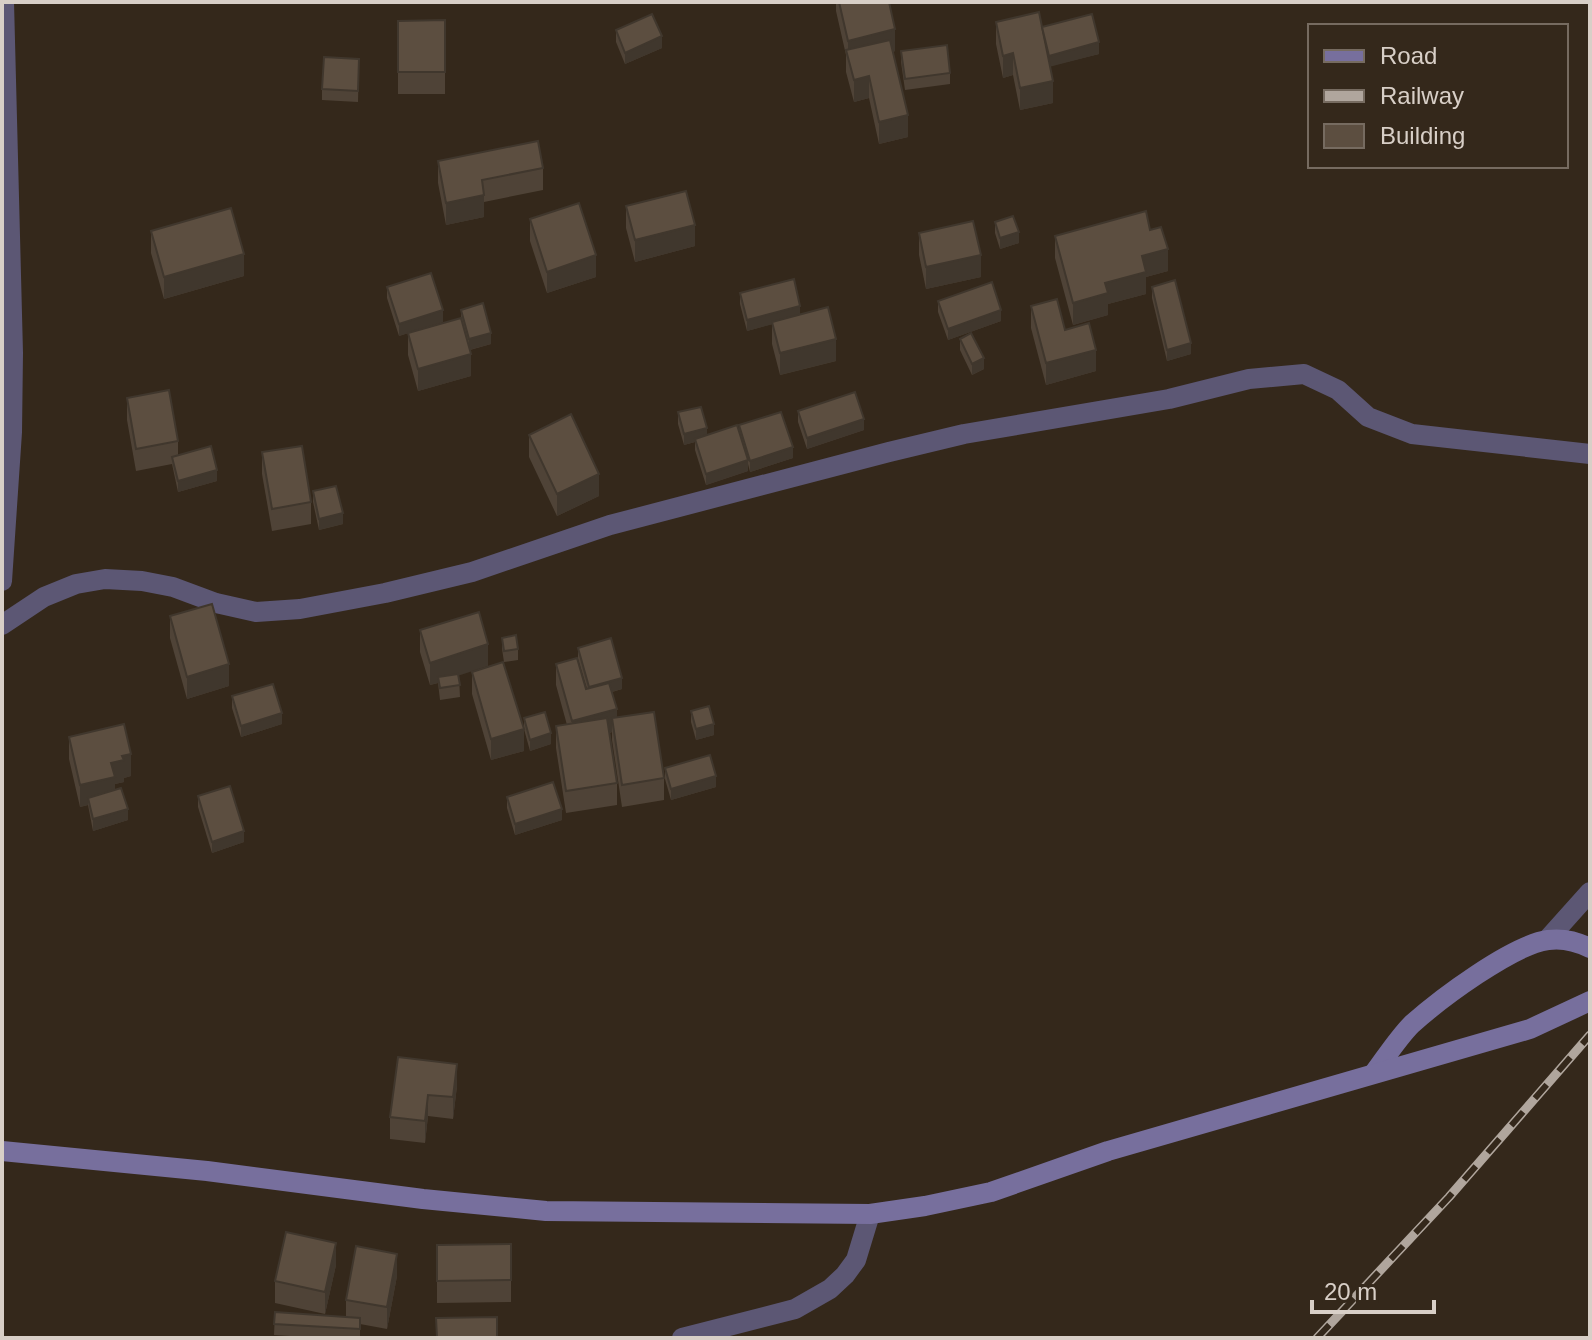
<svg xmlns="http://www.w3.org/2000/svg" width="1592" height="1340" font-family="Arial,sans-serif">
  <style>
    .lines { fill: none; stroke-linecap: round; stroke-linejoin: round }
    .street { stroke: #5c5774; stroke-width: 20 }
    .secondary { stroke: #776f9d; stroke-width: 20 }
    .rail-casing { stroke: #b0a69d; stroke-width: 9 }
    .rail { stroke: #34281b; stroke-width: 6; stroke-dasharray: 18; stroke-linecap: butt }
    .wall { fill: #4f4337 }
    .shaded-wall { fill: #40372d }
    .building { fill: #5c4e40; stroke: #40372d; stroke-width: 2 }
  </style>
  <rect width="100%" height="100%" fill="#34281b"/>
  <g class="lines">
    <g class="street">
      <path d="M2 581 12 432 13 353 4 2"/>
      <path d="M2 625 44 597 76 584 105 579 142 581 173 587 216 603 256 612 300 609 385 593 472 572 610 525 889 452 964 434 1169 399 1249 379 1304 374 1338 390 1368 417 1412 434 1590 454"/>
      <path d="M1547 940 1590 892"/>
      <path d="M682 1338 795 1309 830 1289 845 1275 856 1260 870 1214"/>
    </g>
    <g class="secondary">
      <path d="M1374 1073C1386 1057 1398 1038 1412 1024 1440 999 1512 945 1548 940 1562 938 1578 942 1590 948"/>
      <path d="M2 1151 207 1171 423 1199 546 1211 870 1214 925 1206 991 1192 1108 1151 1530 1029 1590 1001"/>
    </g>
    <g class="rail-casing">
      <path id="rail" d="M1317 1338 1449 1197 1590 1035"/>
    </g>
    <use href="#rail" class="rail"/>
  </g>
  <g class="wall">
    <path d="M836 2H889L895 51 893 52 908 137 879 144 869 98 854 102 846 72V55L836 11Z"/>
    <path d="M445 20V94H398V21Z"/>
    <path d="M996 22 1042 27 1099 54 1050 66 1053 103 1020 110 1013 75 1003 78 996 44Z"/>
    <path d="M616 30 662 48 625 64 616 42Z"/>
    <path d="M901 51 950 73V84L905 90 901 62Z"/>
    <path d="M359 59 358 102 322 100V89Z"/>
    <path d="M438 161 543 168V190L484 202V217L446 225 438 183Z"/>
    <path d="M626 206 695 246 635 262 626 228Z"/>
    <path d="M530 219 596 277 547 293 530 241Z"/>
    <path d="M995 222 1019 243 1000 249 995 233Z"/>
    <path d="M1150 230 1168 271 1146 277V294L1108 304V315L1073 325 1055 258V236Z"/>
    <path d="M151 231 244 276 164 299 151 253Z"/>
    <path d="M919 233 981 277 926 289 919 255Z"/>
    <path d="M387 287 443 322 409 333 461 318V310L491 344 470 350 471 376 418 391 408 355V333L399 336 387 298Z"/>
    <path d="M1152 287 1191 354 1167 361 1152 298Z"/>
    <path d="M740 293 800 314 836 361 780 375 772 344V324L747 331 740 304Z"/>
    <path d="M938 301 1001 321 948 340 938 312Z"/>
    <path d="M1031 306 1065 330 1096 371 1046 385 1031 328Z"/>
    <path d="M960 339 984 369 972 375 960 350Z"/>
    <path d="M127 398 178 441V455L217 481 178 492 172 464 136 471 127 420Z"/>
    <path d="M798 411 864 430 807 449 798 422Z"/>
    <path d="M678 412 707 435 739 432V425L793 458 750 472 748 464V471L706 485 695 450V442L684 445 678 424Z"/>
    <path d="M529 435 599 496 557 516 529 457Z"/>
    <path d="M262 452 311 502V524L272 531 262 474Z"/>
    <path d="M313 491 343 524 319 530 313 502Z"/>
    <path d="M170 616 229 686 187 699 170 638Z"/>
    <path d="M420 630 459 676 460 697 440 700 438 683 430 685 420 652Z"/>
    <path d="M502 638 518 649V660L504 662 502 649Z"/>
    <path d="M578 648 622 689 612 692 617 718 664 778V800L622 807 612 740V732L610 733 617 783V805L566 813 556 748V726L567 725 556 685V664L587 689 578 659Z"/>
    <path d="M472 672 524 751 491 760 472 694Z"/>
    <path d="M232 696 282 724 241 737 232 708Z"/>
    <path d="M691 711 714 735 696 740 691 722Z"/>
    <path d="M524 718 551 744 530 751 524 729Z"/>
    <path d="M69 737 131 776 124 778V782L115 784V790L128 820 93 831 88 805 80 807 69 759Z"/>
    <path d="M665 768 716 787 671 800 665 779Z"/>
    <path d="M198 796 244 842 212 853 198 807Z"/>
    <path d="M507 797 562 820 515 835 507 808Z"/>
    <path d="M398 1057 457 1086 453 1119 428 1116 425 1143 390 1139V1117Z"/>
    <path d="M511 1244V1302L437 1303V1245Z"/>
    <path d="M336 1265 325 1314 275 1303V1281Z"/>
    <path d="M397 1276 387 1329 360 1324V1338H322L274 1335 275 1312 346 1317V1300Z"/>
  </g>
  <g class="shaded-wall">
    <path d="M895 29V51L850 63 848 57V41Z"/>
    <path d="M662 36V48L625 64V53Z"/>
    <path d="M1099 42V54L1049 67V56Z"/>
    <path d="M1013 53V75L1003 78V56Z"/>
    <path d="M869 76V98L854 102V80Z"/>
    <path d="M1053 81V103L1020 110V88Z"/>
    <path d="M908 115V137L879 144V122Z"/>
    <path d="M484 195V217L446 225V203Z"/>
    <path d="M695 225V246L635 262V240Z"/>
    <path d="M1019 232V243L1000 249V238Z"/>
    <path d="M1168 249V271L1146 277V294L1108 304V315L1073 325V303L1105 283 1142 256Z"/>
    <path d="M244 254V276L164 299V277Z"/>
    <path d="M596 255V277L547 293V272Z"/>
    <path d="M981 255V277L926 289V267Z"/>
    <path d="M800 306V317L747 331V320Z"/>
    <path d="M443 310V322L399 336V324Z"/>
    <path d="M1001 310V321L948 340V329Z"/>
    <path d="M491 333V344L469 350V339Z"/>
    <path d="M836 339V361L780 375V353Z"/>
    <path d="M1191 343V354L1167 361V350Z"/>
    <path d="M1096 350V371L1046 385V363Z"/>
    <path d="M471 354V376L418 391V369Z"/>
    <path d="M984 358V369L972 375V364Z"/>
    <path d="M864 419V430L807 449V438Z"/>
    <path d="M707 428V439H695V442L684 445V434Z"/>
    <path d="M793 447V458L750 472V461Z"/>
    <path d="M748 460V471L706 485V474Z"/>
    <path d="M217 470V481L178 492V481Z"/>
    <path d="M599 474V496L557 516V494Z"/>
    <path d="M343 513V524L319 530V519Z"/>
    <path d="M488 644V666L439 682 438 677V683L430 685V663Z"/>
    <path d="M229 664V686L187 699V677Z"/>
    <path d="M622 678V689L589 698V687Z"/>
    <path d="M617 709V731L612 718V732L572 743V721Z"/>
    <path d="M282 713V724L241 737V726Z"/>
    <path d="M714 724V735L696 740V729Z"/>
    <path d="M524 729V751L491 760V739Z"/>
    <path d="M551 733V744L530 751V740Z"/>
    <path d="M131 754V776L124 778V782L115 784V799L88 798V805L80 807V785L122 756Z"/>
    <path d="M716 776V787L671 800V789Z"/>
    <path d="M128 809V820L93 831V819Z"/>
    <path d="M562 809V820L515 835V824Z"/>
    <path d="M244 831V842L212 853V842Z"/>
    <path d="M457 1064V1086L453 1119V1097Z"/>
    <path d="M428 1095V1116L425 1143V1121Z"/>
    <path d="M336 1243V1265L325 1314V1292Z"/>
    <path d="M397 1254V1276L387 1329V1307Z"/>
  </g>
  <g class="building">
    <path d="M839 2H889L895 29 848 41Z"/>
    <path d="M1039 12 1053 81 1020 88 1013 53 1003 56 996 22Z"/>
    <path d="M652 14 662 36 625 53 616 30Z"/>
    <path d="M1092 14 1099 42 1049 56 1042 27Z"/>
    <path d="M445 20V72H398V21Z"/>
    <path d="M890 40 908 115 879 122 869 76 854 80 846 50Z"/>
    <path d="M947 45 950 73 905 79 901 51Z"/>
    <path d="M324 57 359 59 358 91 322 89Z"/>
    <path d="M538 141 543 168 482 180 484 195 446 203 438 161Z"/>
    <path d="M686 191 695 225 635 240 626 206Z"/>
    <path d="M579 203 596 255 547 272 530 219Z"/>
    <path d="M231 208 244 254 164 277 151 231Z"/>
    <path d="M1146 211 1150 230 1161 227 1168 249 1142 256 1146 272 1105 283 1108 293 1073 303 1055 236Z"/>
    <path d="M1013 216 1019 232 1000 238 995 222Z"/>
    <path d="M973 221 981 255 926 267 919 233Z"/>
    <path d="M431 273 443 310 399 324 387 287Z"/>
    <path d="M794 279 800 306 747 320 740 293Z"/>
    <path d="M1175 280 1191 343 1167 350 1152 287Z"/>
    <path d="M992 282 1001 310 948 329 938 301Z"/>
    <path d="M1057 299 1065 330 1089 323 1096 350 1046 363 1031 306Z"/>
    <path d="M483 303 491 333 469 339 461 310Z"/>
    <path d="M828 307 836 339 780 353 772 322Z"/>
    <path d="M461 318 471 354 418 369 408 333Z"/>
    <path d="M971 333 984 358 972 364 960 339Z"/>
    <path d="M169 390 178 441 136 449 127 398Z"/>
    <path d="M855 392 864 419 807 438 798 411Z"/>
    <path d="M701 407 707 428 684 434 678 412Z"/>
    <path d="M781 412 793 447 750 461 739 425Z"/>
    <path d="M571 414 599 474 557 494 529 435Z"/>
    <path d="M737 425 748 460 706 474 695 439Z"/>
    <path d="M211 446 217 470 178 481 172 457Z"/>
    <path d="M302 446 311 502 272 509 262 452Z"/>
    <path d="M336 486 343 513 319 519 313 491Z"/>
    <path d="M212 604 229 664 187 677 170 616Z"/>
    <path d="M479 612 488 644 430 663 420 630Z"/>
    <path d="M516 635 518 649 504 651 502 638Z"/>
    <path d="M611 638 622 678 589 687 578 648Z"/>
    <path d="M577 658 586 689 609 683 617 709 572 721 556 664Z"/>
    <path d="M503 662 524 729 491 739 472 672Z"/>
    <path d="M458 674 460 685 440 688 438 677Z"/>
    <path d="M273 684 282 713 241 726 232 696Z"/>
    <path d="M709 706 714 724 696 729 691 711Z"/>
    <path d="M545 712 551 733 530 740 524 718Z"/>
    <path d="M654 712 664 778 622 785 612 718Z"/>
    <path d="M607 718 617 783 566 791 556 726Z"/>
    <path d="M124 724 131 754 122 756 124 760 111 763 115 777 80 785 69 737Z"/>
    <path d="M710 755 716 776 671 789 665 768Z"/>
    <path d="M553 782 562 809 515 824 507 797Z"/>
    <path d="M230 786 244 831 212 842 198 796Z"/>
    <path d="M121 788 128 809 93 819 88 798Z"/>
    <path d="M398 1057 457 1064 453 1097 428 1095 425 1121 390 1117Z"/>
    <path d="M286 1232 336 1243 325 1292 275 1281Z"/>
    <path d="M511 1244V1280L437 1281V1245Z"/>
    <path d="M356 1246 397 1254 387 1307 346 1300Z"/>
    <path d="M275 1312 360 1318V1329L274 1324Z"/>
    <path d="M497 1317V1338H437L436 1318Z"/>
  </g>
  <rect width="1592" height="1340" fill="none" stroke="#d8cfc7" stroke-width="8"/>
  <rect x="1308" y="24" width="260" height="144" fill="#34281b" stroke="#766b60" stroke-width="2"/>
  <rect x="1324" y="50" width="40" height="12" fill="#776f9d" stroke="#766b60" stroke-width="2"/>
  <text x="1380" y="64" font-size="24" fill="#d8cfc7">Road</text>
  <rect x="1324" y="90" width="40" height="12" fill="#b0a69d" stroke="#766b60" stroke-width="2"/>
  <text x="1380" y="104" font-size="24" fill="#d8cfc7">Railway</text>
  <rect x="1324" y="124" width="40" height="24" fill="#5c4e40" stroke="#766b60" stroke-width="2"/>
  <text x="1380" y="144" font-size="24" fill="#d8cfc7">Building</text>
  <path d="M1312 1300v12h122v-12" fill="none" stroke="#d8cfc7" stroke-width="4"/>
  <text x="1324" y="1300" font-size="24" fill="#d8cfc7" stroke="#34281b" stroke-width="6" paint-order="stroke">20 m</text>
</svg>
